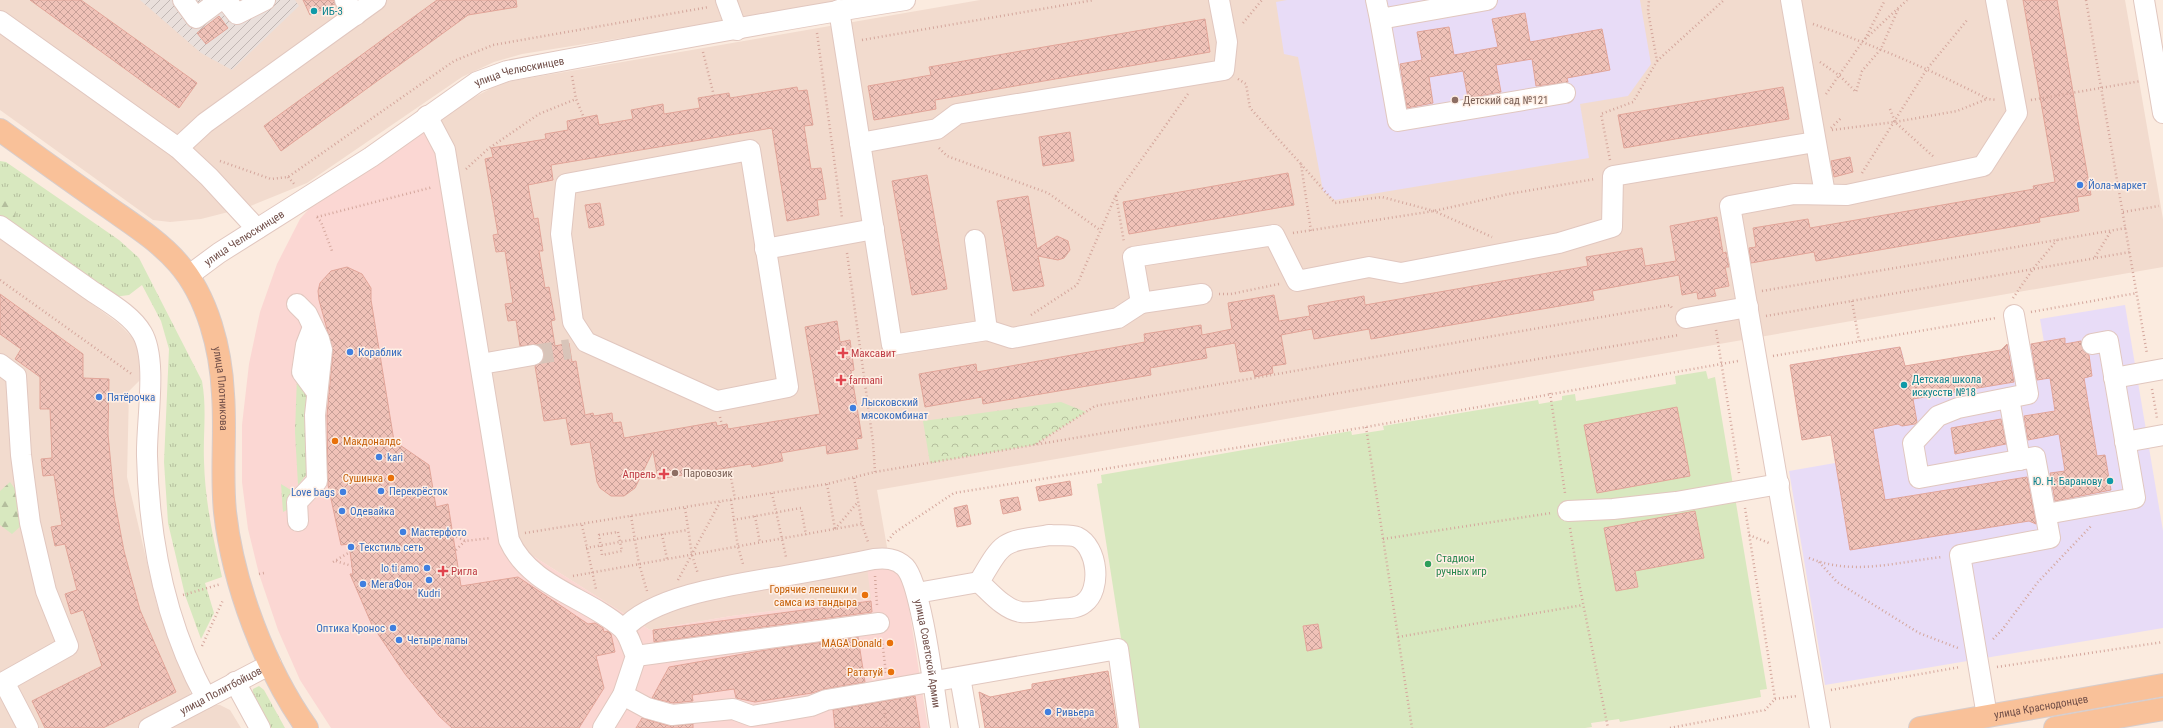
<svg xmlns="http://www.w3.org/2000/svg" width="2163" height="728" font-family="'Roboto Condensed',sans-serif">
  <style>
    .residential { fill: #f2dbce }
    .commercial { fill: #fbd7d3 }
    .industrial { fill: url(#industrial-furrows) }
    .education { fill: #e8dcf7 }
    .grass { fill: url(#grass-tufts) }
    .forest { fill: url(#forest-firs) }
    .park { fill: url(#park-crowns) }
    .garden { fill: #d8e8bf }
    .building { fill: url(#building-cross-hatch); stroke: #e2a599 }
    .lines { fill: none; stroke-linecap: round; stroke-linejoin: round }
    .minor-tunnel { stroke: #d8c4b9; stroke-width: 20; stroke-dasharray: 20 10; stroke-linecap: butt }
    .minor-casing { stroke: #e1c7bf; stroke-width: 22 }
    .major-casing { stroke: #d7cdcc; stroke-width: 24 }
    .path { stroke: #d4a69c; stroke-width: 2.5; stroke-dasharray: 1 3; stroke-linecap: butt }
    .minor { stroke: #fff; stroke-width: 20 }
    .major { stroke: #f9c199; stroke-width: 22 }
    .culture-dot { fill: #0f9aa8; stroke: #ffefe5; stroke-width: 1.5 }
    .education-dot { fill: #8d6e63; stroke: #ffefe5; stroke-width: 1.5 }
    .shop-dot { fill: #3f7fe0; stroke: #ffefe5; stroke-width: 1.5 }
    .health-dot { fill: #e0444e; stroke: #ffefe5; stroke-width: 1.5 }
    .food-dot { fill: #e8710a; stroke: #ffefe5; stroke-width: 1.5 }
    .leisure-dot { fill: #2e9e5b; stroke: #ffefe5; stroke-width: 1.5 }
    .labels { text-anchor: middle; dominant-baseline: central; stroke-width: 3; stroke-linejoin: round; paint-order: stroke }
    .culture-label { font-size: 11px; fill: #0d838f; stroke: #ffefe5; text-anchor: start }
    .street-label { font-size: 11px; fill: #704e48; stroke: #ffefe5 }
    .education-label { font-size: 11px; fill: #785e54; stroke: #ffefe5; text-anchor: start }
    .shop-label { font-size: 11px; fill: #366cbe; stroke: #ffefe5; text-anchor: start }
    .health-label { font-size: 11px; fill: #be3a42; stroke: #ffefe5; text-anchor: start }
    .food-label { font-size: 11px; fill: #c56008; stroke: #ffefe5; text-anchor: end }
    .leisure-label { font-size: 11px; fill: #27864d; stroke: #ffefe5; text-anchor: start }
  </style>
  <defs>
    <pattern id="industrial-furrows" width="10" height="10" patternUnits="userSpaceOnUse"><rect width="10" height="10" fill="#e9dfdb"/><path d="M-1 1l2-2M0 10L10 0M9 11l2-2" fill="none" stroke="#c1b7b4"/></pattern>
    <pattern id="grass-tufts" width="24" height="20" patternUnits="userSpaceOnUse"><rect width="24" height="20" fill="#d8e8bf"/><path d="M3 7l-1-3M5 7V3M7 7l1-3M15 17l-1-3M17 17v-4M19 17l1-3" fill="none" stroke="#b4be9d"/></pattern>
    <pattern id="forest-firs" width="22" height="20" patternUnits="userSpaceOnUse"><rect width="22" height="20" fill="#d8e8bf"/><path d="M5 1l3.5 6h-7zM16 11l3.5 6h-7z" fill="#b4be9d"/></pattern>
    <pattern id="park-crowns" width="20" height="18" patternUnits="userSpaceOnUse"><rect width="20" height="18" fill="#d8e8bf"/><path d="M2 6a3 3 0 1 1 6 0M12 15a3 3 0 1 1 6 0" fill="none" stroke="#b4be9d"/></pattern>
    <pattern id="building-cross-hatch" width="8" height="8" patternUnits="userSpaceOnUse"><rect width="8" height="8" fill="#f0c2b8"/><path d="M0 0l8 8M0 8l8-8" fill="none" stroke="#c7a098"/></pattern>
  </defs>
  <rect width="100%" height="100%" fill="#fbebdf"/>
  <g class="residential">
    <path d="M0 0H859L522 54 494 62 462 77 307 183 248 207 201 219 170 222 153 220 0 110Z"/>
    <path d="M980 0H2125L2163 219V267L877 490 890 564 872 599 731 616 650 630 506 539 424 130 469 100 501 83Z"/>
    <path d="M0 237 118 323 134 339 142 365 140 380 129 391 127 477 157 605 189 684 190 693 208 705H220L230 710 241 728H0Z"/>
  </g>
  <path class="commercial" d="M424 130 439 158 506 539 650 630 731 616 871 599 867 567 890 564 900 571 907 595 928 728H331L300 680 278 630 259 574 248 529 242 482V425L249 364 260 312 277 264 300 219 314 203Z"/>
  <path class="industrial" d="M140 0H295L299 6 232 70 201 53Z"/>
  <g class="education">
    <path d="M1287 0H1640L1651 64 1628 96 1580 104 1589 158 1335 200 1323 191 1298 57 1284 54 1276 2Z"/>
    <path d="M2125 305 2163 531V628L1825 685 1789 471 1835 463 1831 435 1802 440 1791 367 1794 364 1896 347 1902 351 1905 366 2003 350 2007 345H2027L2044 342 2040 319Z"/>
  </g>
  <g class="grass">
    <path d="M0 161 6 162 119 240 139 258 202 381C207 409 203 433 204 461 205 501 213 538 222 577L205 583 214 613 201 639 185 595 168 523 164 462 169 349 161 321 142 285 129 295 114 297 0 216Z"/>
    <path d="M297 376 312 396V468L298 485 295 432Z"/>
    <path d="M281 484 294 492 287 510 283 512Z"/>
    <path d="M259 686 264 690 285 728H271L252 696 253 689Z"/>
  </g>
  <g class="forest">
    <path d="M0 200 7 201 16 210 15 218 3 223 0 220Z"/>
    <path d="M10 482 20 496 22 525 12 534 0 525V491Z"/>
  </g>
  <path class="park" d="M1061 402 1086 412 1034 445 930 463 923 421Z"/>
  <path class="garden" d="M1706 371 1708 379 1715 377 1767 689 1760 690 1761 697 1620 722 1619 719 1591 723 1592 727 1585 728H1135L1097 484 1102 483 1101 475 1351 431 1352 435 1384 430 1383 426 1538 400 1539 404 1562 400V396L1575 394 1576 401 1676 384 1675 376Z"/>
  <g class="building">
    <path d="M30 0H81L197 83 179 108Z"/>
    <path d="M303 0H334L335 4 310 15Z"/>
    <path d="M437 0H516L517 7 468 15 281 151 264 126Z"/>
    <path d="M2023 0H2057L2091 195 2077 197 2079 211 2039 218 2040 222 1816 261 1814 252 1751 263 1749 248 1756 247 1753 228 1808 219 1810 228 2034 189 2033 186 2055 182Z"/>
    <path d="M1525 13 1530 42 1602 29 1610 70 1567 78 1568 82 1536 86 1532 59 1496 65 1501 92 1468 98 1463 71 1429 77 1433 103 1407 108 1400 64 1422 60 1417 32 1449 27 1454 55 1498 47 1492 19Z"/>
    <path d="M219 16 228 28 206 44 197 33Z"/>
    <path d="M1205 19 1210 52 935 100 936 109 874 120 868 86 931 75 929 67Z"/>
    <path d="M797 87 798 91 807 90 813 125 804 126 811 169 821 168 826 199 817 200 819 215 787 221 772 128 551 165 553 180 528 185 534 219 538 218 543 251H539L545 288 549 287 555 320 551 321 555 346 569 343 572 362 576 361 585 415 593 413 594 416 612 413 613 423 621 422 624 438 716 422 717 426 727 424 728 429 820 414 805 327 837 321 840 342 850 340 854 370 851 371 862 438 856 439 858 449 827 454 826 445 781 453 783 461 752 467 751 464 658 479 653 451 635 488 624 496H611L600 488 597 482 590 442 571 445 566 418 544 421 535 366 544 359V353L542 347 537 344 520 346 516 320 508 321 505 304 513 303 505 251 496 252 493 235 498 234 485 159 493 157 491 148 546 139 545 134 568 130 567 121 597 115 599 125 633 119 631 110 663 104 664 114 700 108 698 98 729 93 730 98Z"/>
    <path d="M1783 87 1789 119 1624 148 1618 115Z"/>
    <path d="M1070 132 1074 161 1043 166 1039 137Z"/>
    <path d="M1850 157 1853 172 1834 177 1831 161Z"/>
    <path d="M1288 173 1294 205 1129 234 1123 202Z"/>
    <path d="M927 175 947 289 912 295 892 181Z"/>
    <path d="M1028 196 1037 249 1057 236 1068 241 1070 250 1064 258 1058 260 1038 256 1044 286 1013 291 997 201Z"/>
    <path d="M600 203 604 225 589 228 585 205Z"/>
    <path d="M1717 217 1723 253 1726 252 1729 267H1725L1729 286 1714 289 1716 296 1698 299 1697 292 1682 295 1679 275 1592 291 1594 300 1371 339 1369 329 1314 339 1312 329 1281 335 1286 364 1272 366 1273 373 1255 377 1253 370 1240 372 1235 343 1205 348 1207 358 1150 368 1151 375 983 404 982 397 925 407 919 374 976 364 977 372 1145 342 1144 334 1201 325 1202 335 1232 329 1228 303 1274 295 1279 321 1310 316 1308 306 1364 296 1365 305 1588 266 1586 257 1642 248 1645 266 1676 261 1670 226Z"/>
    <path d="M347 267 362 274 371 288V300L394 441 429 465 436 507 448 504 461 586 518 577 588 624 595 623 603 628 604 632 608 631 611 634 615 652 596 656 604 688 579 728H452L439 716 405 674 372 625 350 574H353L349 544 341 545 328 485 327 415 333 351 319 300 318 291 320 283 331 271Z"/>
    <path d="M0 294 83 354V378L109 379 108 434 114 497 124 551 140 610 176 692 103 728H45L32 701 102 666 83 610 71 614 65 594 77 590 65 544 55 546 51 527 62 525 54 475 43 476 41 459 52 458 50 409H40V377L15 359 21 349 0 334Z"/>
    <path d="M2065 338V344L2081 341 2083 351 2089 355 2092 376 2084 378 2097 456 2105 455 2111 490 2055 501 2050 473 2065 471 2059 434 2028 440 2024 416 2055 411 2050 378 2037 380 2031 344Z"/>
    <path d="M2007 344 2014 382 1913 399 1917 422 1915 424 1902 426 1898 424 1873 429 1885 500 2027 477 2036 524 2029 521 1850 550 1831 435 1802 440 1790 365 1900 347 1905 366 2001 350Z"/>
    <path d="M1677 407 1690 476 1597 493 1584 425Z"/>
    <path d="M2001 419 2006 444 1955 454 1951 428Z"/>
    <path d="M1070 481 1072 495 1039 501 1036 487Z"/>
    <path d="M1018 497 1021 510 1003 514 1000 500Z"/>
    <path d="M967 505 971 524 957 527 954 508Z"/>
    <path d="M1695 511 1704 558 1635 571 1638 587 1616 591 1604 528Z"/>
    <path d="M871 601 872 612 654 642 653 630Z"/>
    <path d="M1318 624 1322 648 1307 651 1303 626Z"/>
    <path d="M858 637 865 682 824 689 812 693 755 702 736 698 734 689 692 695 693 701 673 703 652 698 669 667 766 650Z"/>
    <path d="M1108 671 1117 728H985L979 692 990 697 1032 689V684Z"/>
    <path d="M915 696 920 728H835L833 710Z"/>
    <path d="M642 718 669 726 693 724V728H636Z"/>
  </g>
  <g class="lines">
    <path class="minor-tunnel" d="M533 355 570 349"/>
    <g class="minor-casing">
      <g id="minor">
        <path d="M183 0 196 18 220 0"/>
        <path d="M226 0 237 14 265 0"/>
        <path d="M345 0 356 15"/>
        <path d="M726 0 737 30"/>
        <path d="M1376 0 1380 19 1487 0"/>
        <path d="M1791 0 1825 194"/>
        <path d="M2144 0 2163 113"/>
        <path d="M839 10 892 345 987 330 1012 338 1118 318 1141 303 1133 257 1274 235 1297 281 1369 267 1401 273 1559 243 1612 227 1613 176 1815 142"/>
        <path d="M1380 19 1398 121 1565 93"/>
        <path d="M0 21 178 148 209 177 257 229"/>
        <path d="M427 116 445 150 509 540C530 587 587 597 622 628 629 634 632 648 636 656L623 695 603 728"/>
        <path d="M860 143 937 129 957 114 1224 70 1227 42 1219 0"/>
        <path d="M178 148 205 123 376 0"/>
        <path d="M750 150 788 387 717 401 586 342 573 322 561 234 566 184Z"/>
        <path d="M0 226C30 247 59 268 89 289 106 301 131 314 142 333 158 360 146 424 147 456 149 539 166 625 206 698"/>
        <path d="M975 240 987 330"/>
        <path d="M765 249 874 229"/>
        <path id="s1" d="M188 276 219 253 371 157 477 82 507 71C639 46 772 21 905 0"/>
        <path d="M1141 303 1202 294"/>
        <path d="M297 304 307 314 319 339 322 350 315 415 317 481 297 502 298 521"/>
        <path d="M1686 318 1748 307"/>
        <path d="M313 327 306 345 302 372 316 391"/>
        <path d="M0 364 16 376 21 455 30 523 46 591 68 646 4 682 28 728"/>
        <path d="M481 364 533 355"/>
        <path d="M2114 378 2163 369"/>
        <path d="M2009 398 2020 460"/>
        <path d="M2125 442 2163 435"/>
        <path d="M1568 511 1613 509 1676 502 1779 484"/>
        <path d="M2046 514 2135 498 2108 341 2092 344"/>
        <path d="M1050 535C1058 536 1070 534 1077 537 1098 547 1102 590 1084 603 1077 609 1066 608 1057 609 1046 610 1032 613 1021 612 1005 610 990 592 979 582 1004 540 1001 542 1050 535Z"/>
        <path d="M917 593 979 582"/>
        <path id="s2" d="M624 629C654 594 744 583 790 575 818 570 846 565 874 559 885 558 896 558 905 567 922 585 935 698 940 728"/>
        <path d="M636 656 879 623"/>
        <path d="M960 677 969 728"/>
        <path d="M235 682 260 728"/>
        <path d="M623 695 647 708 672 715 733 709 752 716 811 706 826 700 867 693 1118 649 1129 728"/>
        <path d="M1987 716 1960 555 2050 538 2035 457 1919 478 1913 443 1938 416 1958 408 2028 394 2014 315"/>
        <path id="s3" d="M149 728 271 664"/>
        <path d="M1820 728 1730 206 1794 194 1847 195 1983 166 2017 113 1996 0"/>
      </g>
    </g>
    <g class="major-casing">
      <g id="major">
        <path id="s4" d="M0 130C36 156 72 182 108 207 132 224 159 241 178 263 208 297 221 350 223 394 226 433 221 472 225 512 233 584 265 669 307 728"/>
        <path id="s5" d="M1920 728 2163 685"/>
        <path d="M2055 728 2163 709"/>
      </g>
    </g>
    <g class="path">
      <path d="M2086 0 2147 354"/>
      <path d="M1243 23 1262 0"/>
      <path d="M1813 24C1874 45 1931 70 1988 99L1997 100"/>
      <path d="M817 33 842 218"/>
      <path d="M1865 39 1885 0"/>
      <path d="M862 40 1094 0"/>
      <path d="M703 52 714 96"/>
      <path d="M1657 61 1724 0"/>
      <path d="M1820 62 1840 76 1856 92 1862 71 1881 49 1899 7"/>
      <path d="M572 76 576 99 584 118"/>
      <path d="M1238 79 1246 84 1250 108 1301 164 1311 231"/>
      <path d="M1826 94 1863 41 1907 0"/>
      <path d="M2031 100 2141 81"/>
      <path d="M1890 109 1895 122 1935 158"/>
      <path d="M1831 128 1842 117"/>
      <path d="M1832 130 1895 122 1957 111 1987 99"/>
      <path d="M939 148 947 156 1048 193 1100 230"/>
      <path d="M1610 160 1601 114 1633 102 1657 61 1648 11 1649 0"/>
      <path d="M220 161 271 179 288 177 454 61 493 45 709 7"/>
      <path d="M1301 164 1335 203 1382 197 1434 211 1492 237"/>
      <path d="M466 169 488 149 539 114 576 99"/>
      <path d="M1862 173 1927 69 1968 19"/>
      <path d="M288 177 295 185"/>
      <path d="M1116 196 1124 242"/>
      <path d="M2123 212 2159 206"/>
      <path d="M317 217 433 187"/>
      <path d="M317 217 321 222 332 251"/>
      <path d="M1293 233 1434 211 1509 194 1595 179"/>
      <path d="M847 253 873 442 875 472"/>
      <path d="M2095 257 2111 231"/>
      <path d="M0 280 133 375"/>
      <path d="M1762 291 2126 228"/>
      <path d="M1219 294H1231L1279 284"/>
      <path d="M2013 298 2033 269 2057 240"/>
      <path d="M1852 301 1859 341"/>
      <path d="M2031 312 2137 293"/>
      <path d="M1031 315 1077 285 1116 195 1188 94"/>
      <path d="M1766 316 2130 252"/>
      <path d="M1716 330 1739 473"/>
      <path d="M1773 356 1996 318"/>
      <path d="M2152 389 2157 418"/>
      <path d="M1550 393 1565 493"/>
      <path d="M720 417 722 425"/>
      <path d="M1366 427 1412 728"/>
      <path d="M1036 444 1095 406 1670 305 1672 308"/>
      <path d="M729 467 735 499"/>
      <path d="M854 478 862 524 868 542"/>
      <path d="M827 484 835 529"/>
      <path d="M772 493 786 557"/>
      <path d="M731 500 738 547 743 564"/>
      <path d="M685 508 692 555 698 574"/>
      <path d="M631 516 639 564 647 591"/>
      <path d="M755 516 760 543"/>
      <path d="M733 520 801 508 806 535"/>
      <path d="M582 525 596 589"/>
      <path d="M1570 528 1579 583 1608 728"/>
      <path d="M835 529 858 502"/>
      <path d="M618 532 622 551 602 555 599 535Z"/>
      <path d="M525 533 827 484 875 472 1679 335"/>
      <path d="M662 534 667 559"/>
      <path d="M453 535 465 541 491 538"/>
      <path d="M1749 535 1769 543"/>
      <path d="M1383 539 1551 513"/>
      <path d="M888 541 894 533 954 493 1366 427 1738 361"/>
      <path d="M586 548 687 530"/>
      <path d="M456 550 465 541"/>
      <path d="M1809 558C1853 576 1897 562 1942 557"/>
      <path d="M336 561 352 566"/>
      <path d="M333 562 350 552"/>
      <path d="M1819 562 1837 582 1919 633 1958 648"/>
      <path d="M259 574 264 573"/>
      <path d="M573 576 862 524"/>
      <path d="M875 576 877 605"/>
      <path d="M678 580 720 502"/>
      <path d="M183 595 221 584"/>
      <path d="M1398 637 1583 605"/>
      <path d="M1993 639 2002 630 2038 582 2092 525"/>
      <path d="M882 640 886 673"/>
      <path d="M202 646 223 600"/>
      <path d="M1997 667 2163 642"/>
      <path d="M1831 690 1960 667"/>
      <path d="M1775 699 1797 696"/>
      <path d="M884 709 887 728"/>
      <path d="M1670 728 1765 710 1775 699 1745 508"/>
    </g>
    <use href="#minor" class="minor"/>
    <use href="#major" class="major"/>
  </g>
  <g class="culture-dot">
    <circle cx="314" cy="11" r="4"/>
    <circle cx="1904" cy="385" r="4"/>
    <circle cx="2110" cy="481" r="4"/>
  </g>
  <g class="education-dot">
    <circle cx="1455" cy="100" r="4"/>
    <circle cx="675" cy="473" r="4"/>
  </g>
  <g class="shop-dot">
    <circle cx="2080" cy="185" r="4"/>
    <circle cx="350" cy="352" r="4"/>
    <circle cx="99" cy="397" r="4"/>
    <circle cx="853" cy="408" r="4"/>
    <circle cx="379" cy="457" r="4"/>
    <circle cx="381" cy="491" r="4"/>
    <circle cx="343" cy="492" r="4"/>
    <circle cx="342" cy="511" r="4"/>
    <circle cx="403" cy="532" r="4"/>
    <circle cx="351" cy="547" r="4"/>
    <circle cx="427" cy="568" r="4"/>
    <circle cx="429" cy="580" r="4"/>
    <circle cx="363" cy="584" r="4"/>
    <circle cx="393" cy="628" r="4"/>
    <circle cx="399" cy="640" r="4"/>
    <circle cx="1048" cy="712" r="4"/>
  </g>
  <g class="health-dot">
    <path d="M841 347h4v4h4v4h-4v4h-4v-4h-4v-4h4z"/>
    <path d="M839 374h4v4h4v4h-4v4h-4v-4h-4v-4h4z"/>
    <path d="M662 468h4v4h4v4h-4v4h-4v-4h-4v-4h4z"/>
    <path d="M441 565h4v4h4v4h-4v4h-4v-4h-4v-4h4z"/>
  </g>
  <g class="food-dot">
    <circle cx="335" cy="441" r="4"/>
    <circle cx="391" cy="478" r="4"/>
    <circle cx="865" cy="595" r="4"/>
    <circle cx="890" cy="643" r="4"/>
    <circle cx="891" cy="672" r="4"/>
  </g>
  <circle class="leisure-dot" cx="1428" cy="564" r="4"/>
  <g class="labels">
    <g class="culture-label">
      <text x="322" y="11">ИБ-3</text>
      <text x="1912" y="379">Детская школа<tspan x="1912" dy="13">искусств №18</tspan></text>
      <text x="2102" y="481" text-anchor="end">Ю. Н. Баранову</text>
    </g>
    <g class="street-label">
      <text stroke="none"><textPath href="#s1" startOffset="392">улица Челюскинцев</textPath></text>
      <text stroke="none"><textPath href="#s1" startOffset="68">улица Челюскинцев</textPath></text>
      <text stroke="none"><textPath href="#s4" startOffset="358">улица Плотникова</textPath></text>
      <text stroke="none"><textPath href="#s2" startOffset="386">улица Советской Армии</textPath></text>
      <text stroke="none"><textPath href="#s3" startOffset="81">улица Политбойцов</textPath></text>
      <text stroke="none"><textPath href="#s5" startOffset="123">улица Краснодонцев</textPath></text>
    </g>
    <g class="education-label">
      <text x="1463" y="100">Детский сад №121</text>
      <text x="683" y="473">Паровозик</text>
    </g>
    <g class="shop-label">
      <text x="2088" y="185">Йола-маркет</text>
      <text x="358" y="352">Кораблик</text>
      <text x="107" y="397">Пятёрочка</text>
      <text x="861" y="402">Лысковский<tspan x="861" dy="13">мясокомбинат</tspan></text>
      <text x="387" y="457">kari</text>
      <text x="389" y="491">Перекрёсток</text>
      <text x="335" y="492" text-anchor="end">Love bags</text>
      <text x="350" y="511">Одевайка</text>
      <text x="411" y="532">Мастерфото</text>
      <text x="359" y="547">Текстиль сеть</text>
      <text x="419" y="568" text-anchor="end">lo ti amo</text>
      <text x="371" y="584">МегаФон</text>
      <text x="429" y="593" text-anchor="middle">Kudri</text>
      <text x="385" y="628" text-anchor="end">Оптика Кронос</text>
      <text x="407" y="640">Четыре лапы</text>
      <text x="1056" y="712">Ривьера</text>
    </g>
    <g class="health-label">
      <text x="851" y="353">Максавит</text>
      <text x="849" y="380">farmani</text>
      <text x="656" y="474" text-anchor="end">Апрель</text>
      <text x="451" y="571">Ригла</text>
    </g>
    <g class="food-label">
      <text x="343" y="441" text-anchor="start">Макдоналдс</text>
      <text x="383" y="478">Сушинка</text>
      <text x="857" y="589">Горячие лепешки и<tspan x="857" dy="13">самса из тандыра</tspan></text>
      <text x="882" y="643">MAGA Donald</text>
      <text x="883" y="672">Рататуй</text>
    </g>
    <g class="leisure-label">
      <text x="1436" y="558">Стадион<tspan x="1436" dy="13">ручных игр</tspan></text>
    </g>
  </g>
</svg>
